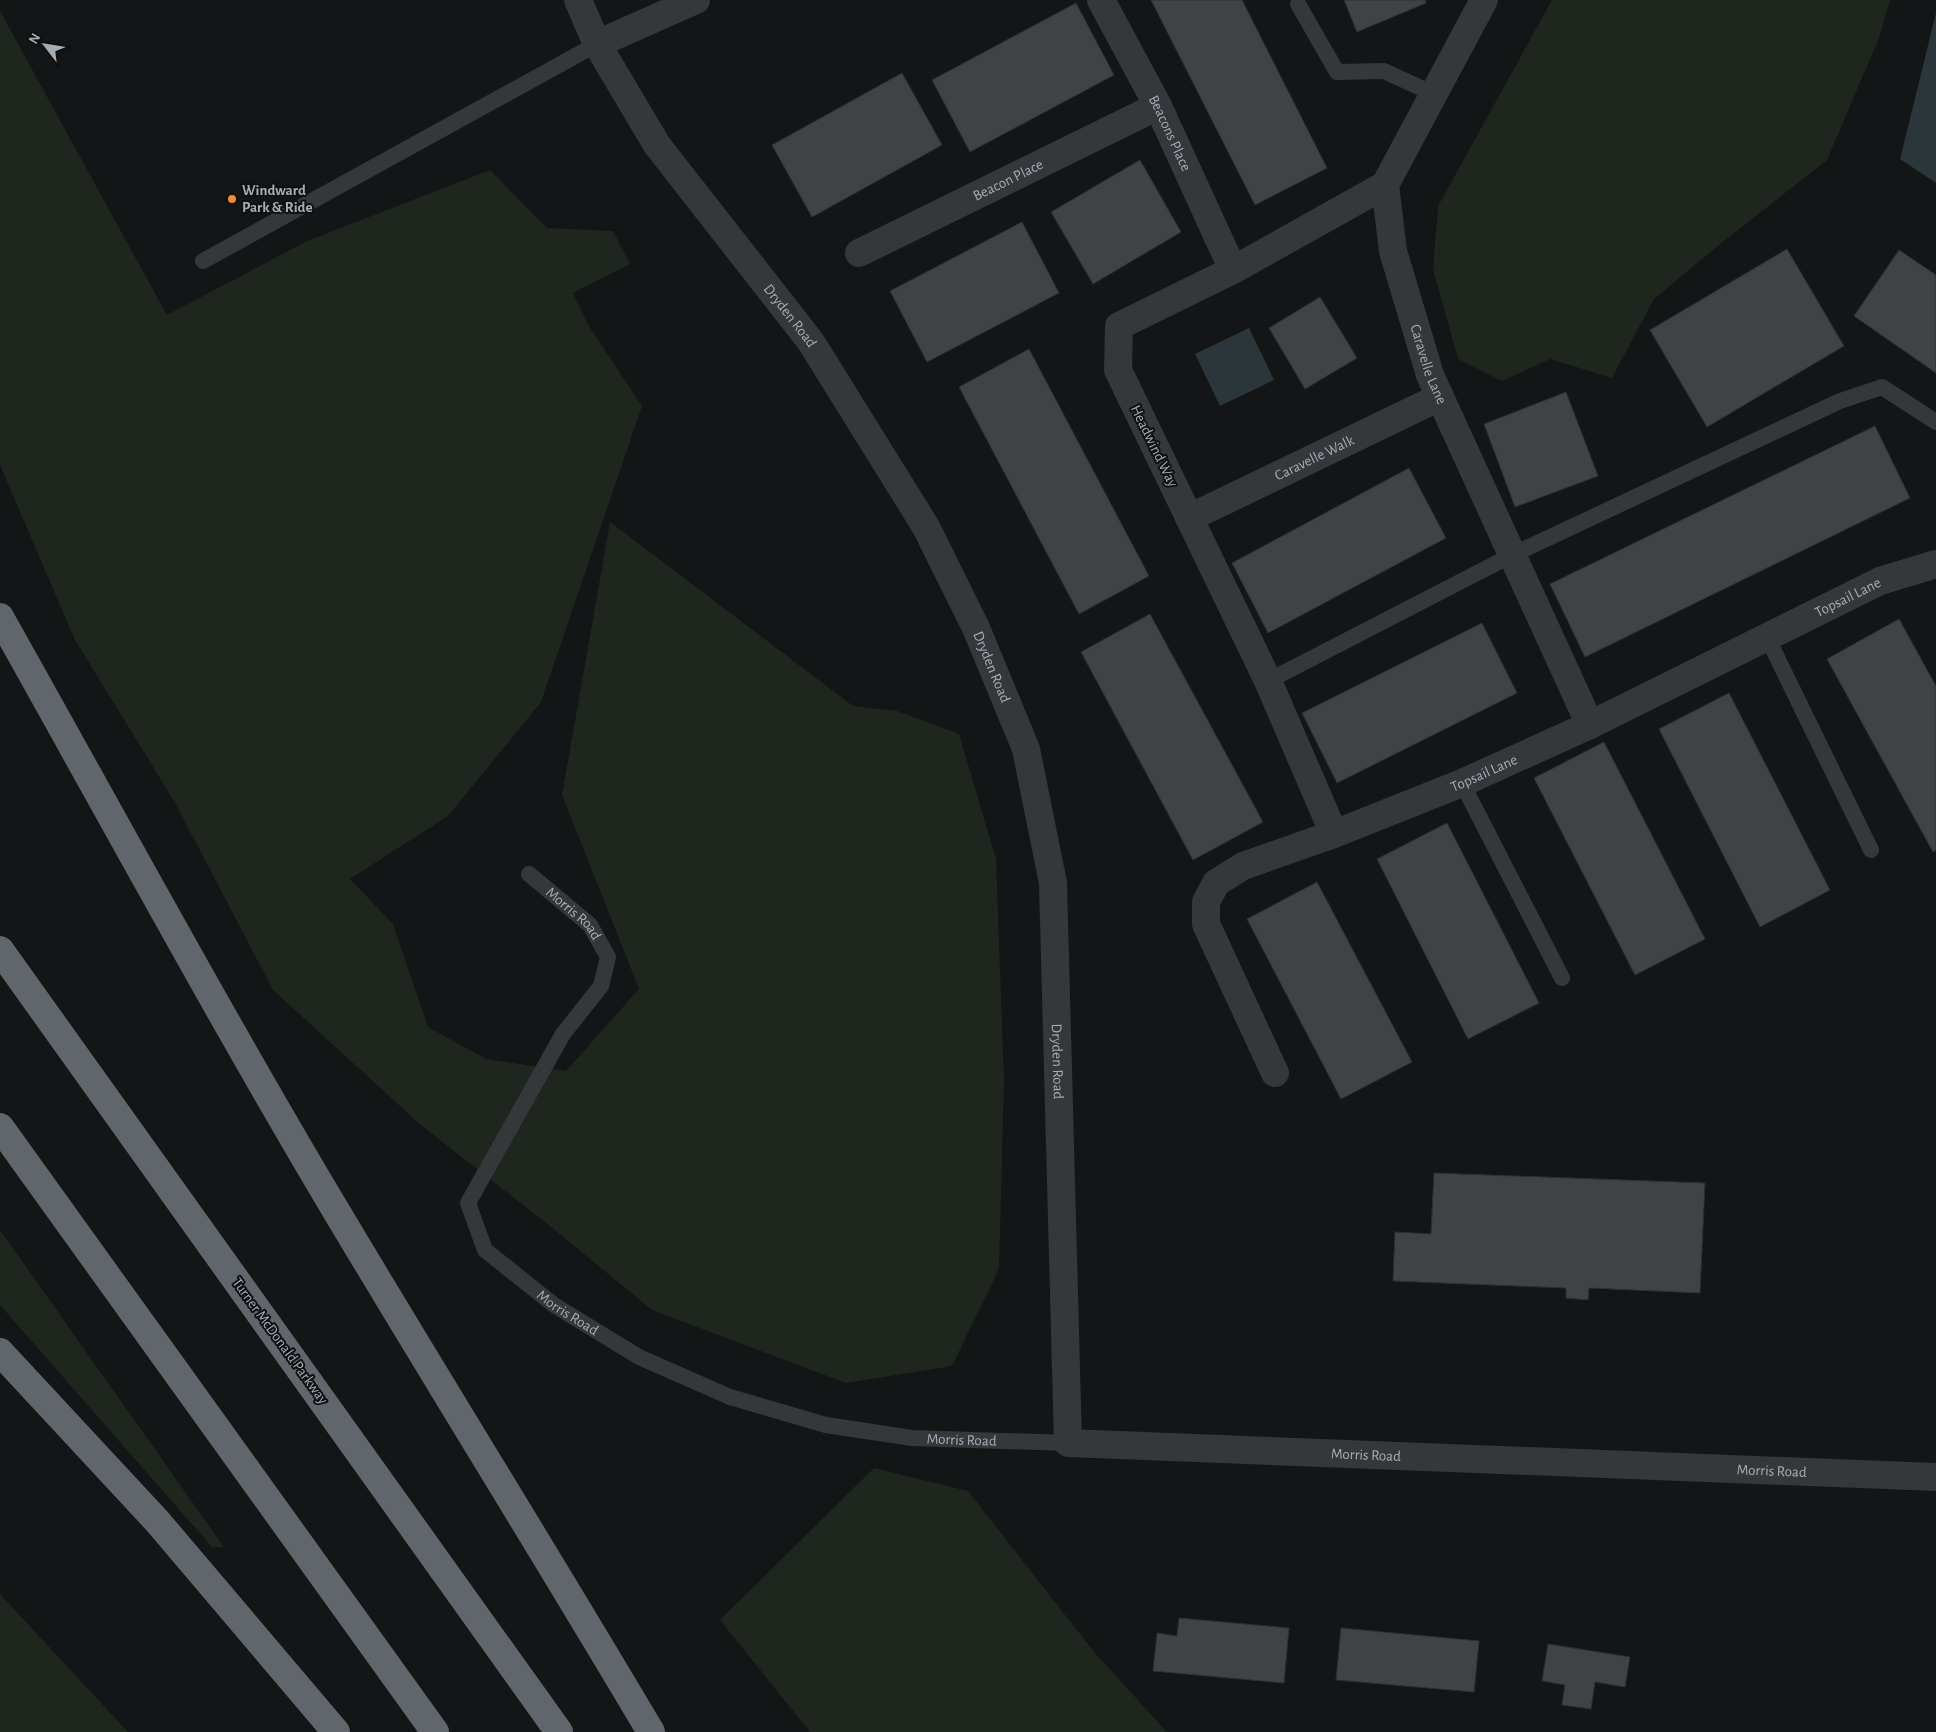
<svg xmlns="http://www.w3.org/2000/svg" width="1936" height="1732" font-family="'Alegreya Sans',sans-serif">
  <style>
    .green { fill: #1f261e }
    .water { fill: #2a363a }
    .building { fill: #404346; stroke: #2e2f32 }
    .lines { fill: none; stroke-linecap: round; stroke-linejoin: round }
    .service { stroke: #35373b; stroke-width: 16 }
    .minor { stroke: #35373b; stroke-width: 28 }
    .motorway { stroke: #61666c; stroke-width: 28 }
    .poi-dot { fill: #f7892b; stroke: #0f1011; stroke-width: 2 }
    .labels { text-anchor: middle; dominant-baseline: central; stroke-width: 4; stroke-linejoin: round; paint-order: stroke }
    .street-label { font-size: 15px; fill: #a5aeb7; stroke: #0f1011 }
    .poi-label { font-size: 15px; font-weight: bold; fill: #a5aeb7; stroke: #0f1011; text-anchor: start }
  </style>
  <rect width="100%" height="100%" fill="#141516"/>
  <g class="green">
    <path d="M1552 0H1890L1879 38 1827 160 1714 249 1654 299 1612 378 1550 359 1502 381 1458 359 1433 269 1438 206Z"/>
    <path d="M0 11 167 315 307 241 490 170 547 228 613 231 630 264 573 293 587 323 642 406 541 702 448 816 350 879 393 924 428 1027 486 1059 566 1071 639 989 562 795 610 522 853 706 897 711 959 734 996 859 1004 1081 999 1269 952 1366 846 1383 652 1310 550 1226 422 1126 273 990 174 801 75 640 0 465Z"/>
    <path d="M0 1230 224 1547H212L0 1305Z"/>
    <path d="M874 1468 968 1491 1095 1653 1167 1732H810L720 1620Z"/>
    <path d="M0 1594 128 1732H0Z"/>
  </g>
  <g class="water">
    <path d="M1936 13V183L1900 159Z"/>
    <path d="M1249 328 1274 380 1220 406 1195 354Z"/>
  </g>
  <g class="building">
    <path d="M1151 0H1242L1327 168 1255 205Z"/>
    <path d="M1344 0H1425L1426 3 1357 32Z"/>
    <path d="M1076 3 1114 75 970 152 932 80Z"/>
    <path d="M902 73 942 145 812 217 772 145Z"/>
    <path d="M1140 160 1181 232 1093 284 1051 212Z"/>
    <path d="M1022 222 1059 293 927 362 890 291Z"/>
    <path d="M1787 249 1844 346 1707 427 1650 330Z"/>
    <path d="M1899 250 1936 275V373L1854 316Z"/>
    <path d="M1320 297 1357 358 1305 389 1269 328Z"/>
    <path d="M1029 349 1149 576 1079 614 959 387Z"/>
    <path d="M1566 392 1598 476 1515 507 1484 424Z"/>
    <path d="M1875 426 1910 498 1585 657 1550 584Z"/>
    <path d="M1409 468 1446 538 1268 633 1232 563Z"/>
    <path d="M1150 614 1263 822 1193 860 1081 652Z"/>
    <path d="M1899 619 1936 686V850L1933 852 1827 659Z"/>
    <path d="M1482 623 1517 693 1337 783 1302 713Z"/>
    <path d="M1729 693 1830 890 1760 927 1659 729Z"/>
    <path d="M1604 742 1705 939 1635 975 1534 778Z"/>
    <path d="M1447 823 1539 1003 1468 1039 1377 859Z"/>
    <path d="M1317 882 1412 1062 1341 1099 1247 919Z"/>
    <path d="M1434 1173 1705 1183 1700 1293 1589 1288 1588 1300 1566 1298V1288L1393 1281 1395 1232 1431 1234Z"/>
    <path d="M1179 1618 1289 1628 1284 1683 1153 1671 1157 1633 1177 1636Z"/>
    <path d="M1341 1628 1479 1641 1474 1692 1336 1680Z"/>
    <path d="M1548 1644 1630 1657 1625 1687 1595 1682 1591 1709 1562 1705 1565 1685 1542 1681Z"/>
  </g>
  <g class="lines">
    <g class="service">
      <path d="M1298 4 1337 72 1384 71 1434 94"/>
      <path d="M203 261 597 44"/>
      <path d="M1767 637 1871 850"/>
      <path d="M1268 681 1512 555 1840 401 1882 387 1936 422"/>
      <path d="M1462 783 1562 978"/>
      <path id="s1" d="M529 874 590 925 608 957 601 986 563 1034 468 1203 485 1250 554 1305 639 1357 730 1397 826 1425 912 1438 1068 1443"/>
    </g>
    <g class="minor">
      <path id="s2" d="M578 0 597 44 657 145 811 342 926 527 976 628 1026 749 1053 883 1068 1443 1936 1477"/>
      <path id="s3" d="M1101 0 1158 106 1233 270"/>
      <path id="s4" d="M1484 0 1385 185 1393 251 1430 375 1590 725"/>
      <path d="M597 44 696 0"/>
      <path id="s5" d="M859 253 1158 106"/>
      <path id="s6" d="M1189 518 1440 397"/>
      <path d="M1334 834 1268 681 1118 370 1119 326 1233 270 1385 185"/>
      <path id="s7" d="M1275 1073 1206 924V902L1216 883 1243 866 1334 834 1462 783 1590 725 1880 581 1936 564"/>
    </g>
    <g class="motorway">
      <path d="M0 617C109 811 215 1007 329 1199 435 1377 545 1553 651 1732"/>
      <path d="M0 950 559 1732"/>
      <path d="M0 1127 435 1732"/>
      <path d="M0 1352 157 1521 336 1732"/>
    </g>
  </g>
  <circle class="poi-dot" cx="232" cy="199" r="5"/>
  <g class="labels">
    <g class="street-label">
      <text stroke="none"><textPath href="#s3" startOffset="150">Beacons Place</textPath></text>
      <text stroke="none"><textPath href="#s5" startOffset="166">Beacon Place</textPath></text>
      <text stroke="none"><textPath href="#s2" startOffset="382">Dryden Road</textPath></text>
      <text stroke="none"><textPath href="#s4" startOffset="395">Caravelle Lane</textPath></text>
      <text transform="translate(1154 446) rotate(64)">Headwind Way</text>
      <text stroke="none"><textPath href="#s6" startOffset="139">Caravelle Walk</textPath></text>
      <text stroke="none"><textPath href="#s7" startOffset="902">Topsail Lane</textPath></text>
      <text stroke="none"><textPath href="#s2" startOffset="788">Dryden Road</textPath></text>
      <text stroke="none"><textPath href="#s7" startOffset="498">Topsail Lane</textPath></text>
      <text stroke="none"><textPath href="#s1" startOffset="60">Morris Road</textPath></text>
      <text stroke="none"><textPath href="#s2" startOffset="1192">Dryden Road</textPath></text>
      <text stroke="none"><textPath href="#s1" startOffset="555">Morris Road</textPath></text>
      <text transform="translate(280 1341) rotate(54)">Turner McDonald Parkway</text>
      <text stroke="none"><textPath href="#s1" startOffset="975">Morris Road</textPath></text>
      <text stroke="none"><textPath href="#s2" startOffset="1872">Morris Road</textPath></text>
      <text stroke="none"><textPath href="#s2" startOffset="2278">Morris Road</textPath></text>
    </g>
    <g class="poi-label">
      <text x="242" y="190">Windward<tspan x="242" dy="17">Park &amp; Ride</tspan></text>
    </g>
  </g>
  <g transform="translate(45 45) rotate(301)" stroke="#0f1011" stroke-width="4" paint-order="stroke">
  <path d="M0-4L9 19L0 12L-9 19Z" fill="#a5aeb7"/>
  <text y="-8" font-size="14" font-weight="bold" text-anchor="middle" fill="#a5aeb7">N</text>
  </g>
</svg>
